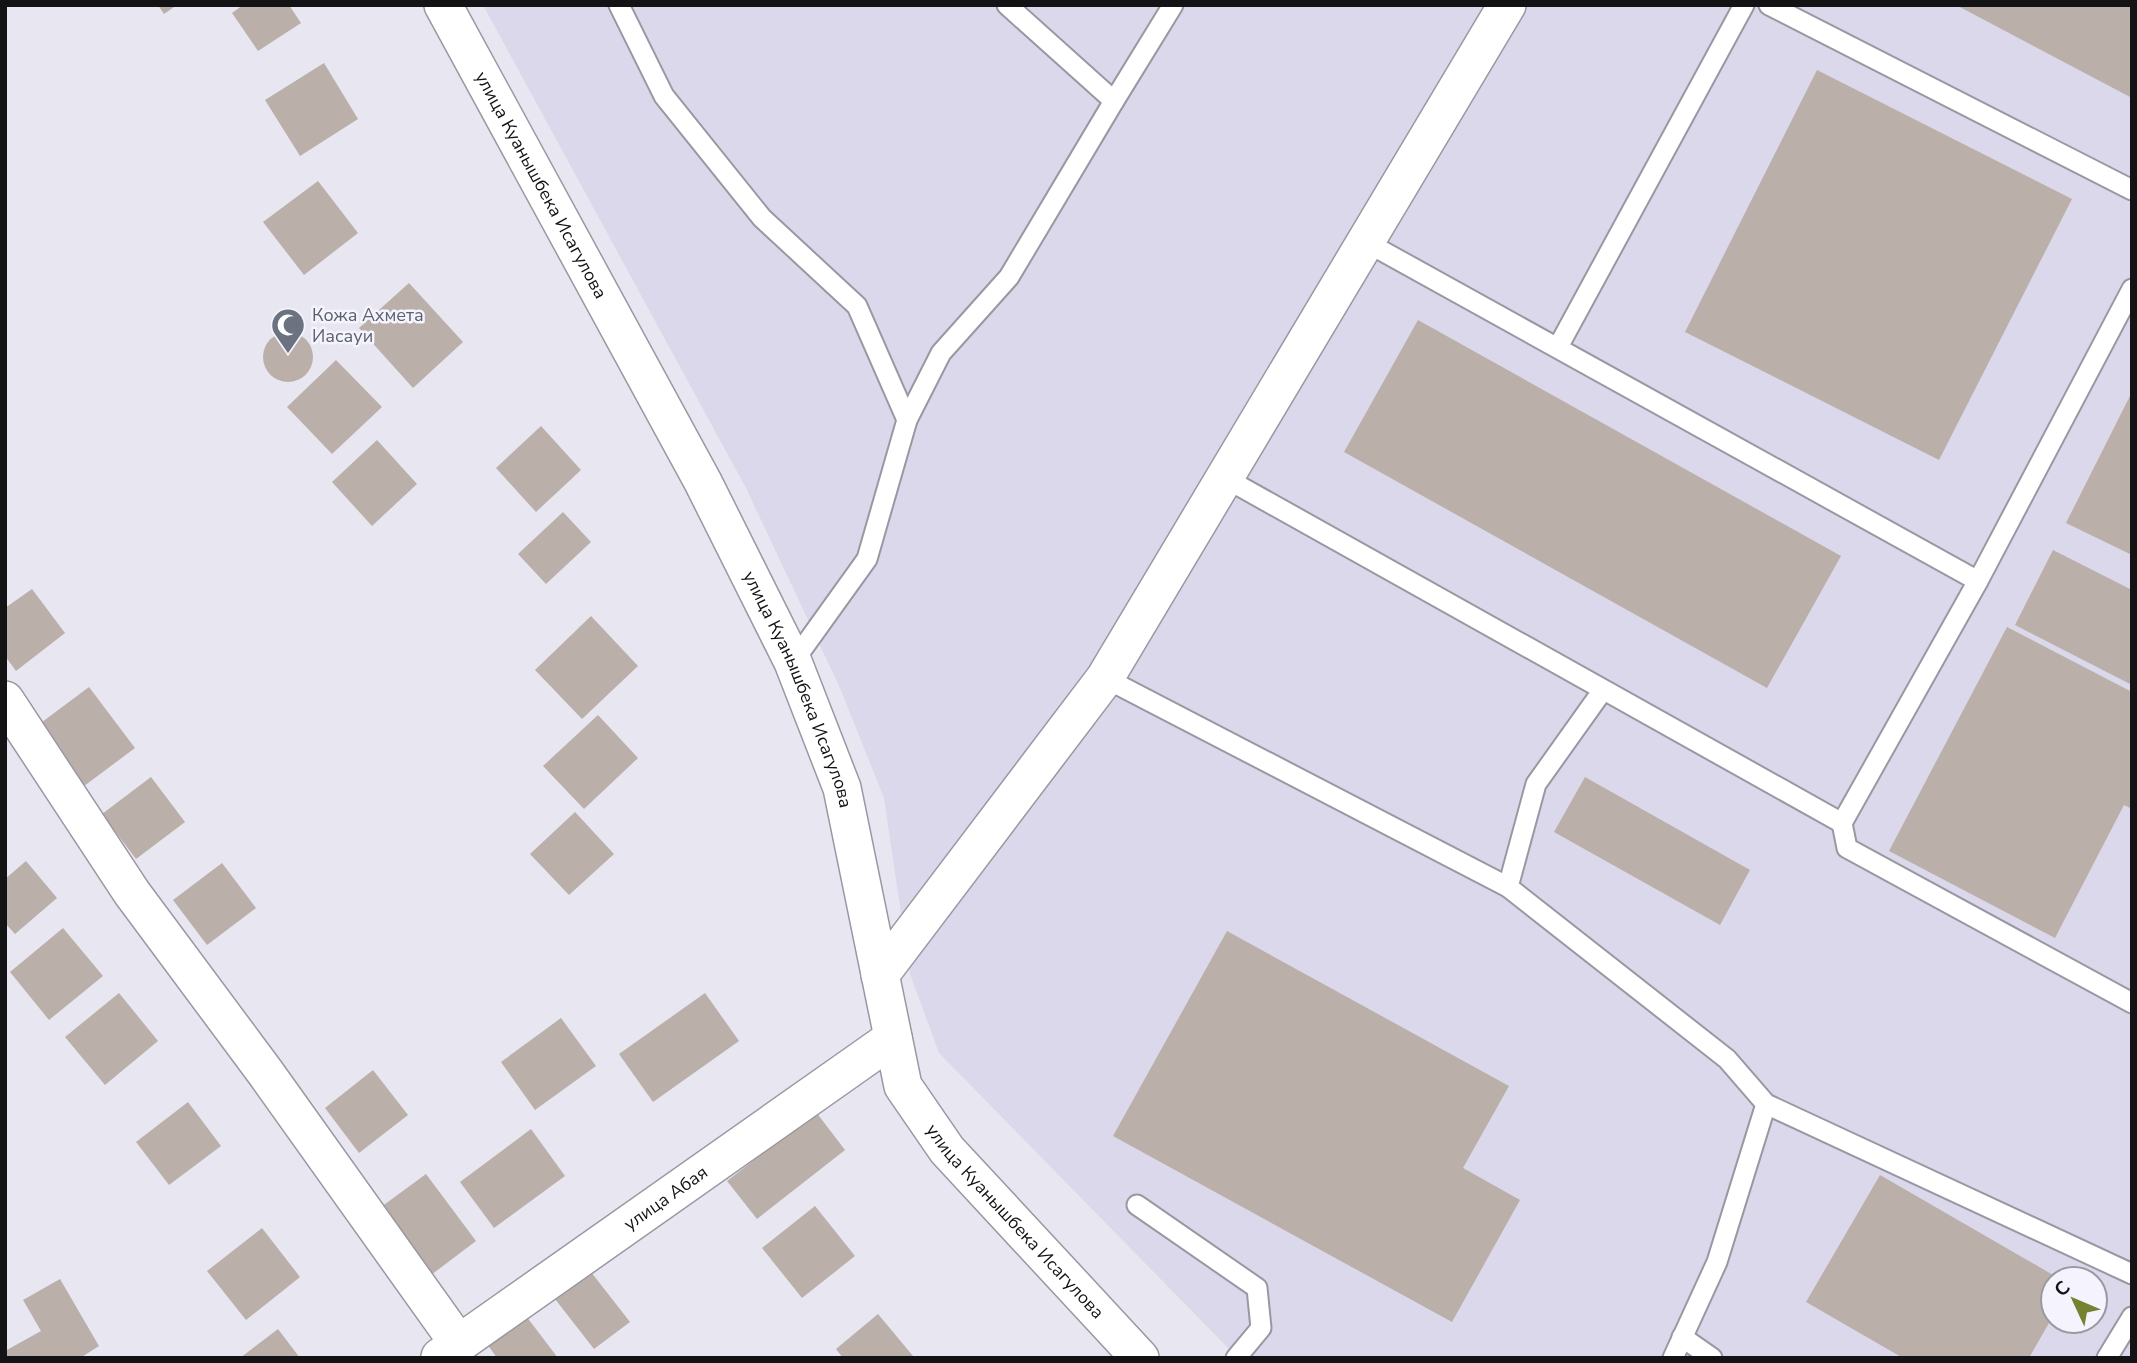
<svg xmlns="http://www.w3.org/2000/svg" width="2137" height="1363" font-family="'Nunito Sans',sans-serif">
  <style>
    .built { fill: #dad8ea; fill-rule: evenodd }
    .building { fill: #bab0a9 }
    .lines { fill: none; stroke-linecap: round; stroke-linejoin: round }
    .lane-casing { stroke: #9998a2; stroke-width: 23 }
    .street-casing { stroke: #9998a2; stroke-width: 40 }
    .lane { stroke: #fff; stroke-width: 19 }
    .street { stroke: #fff; stroke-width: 37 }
    .labels { text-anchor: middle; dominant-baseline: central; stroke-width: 5; stroke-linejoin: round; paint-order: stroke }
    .street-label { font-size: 18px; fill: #131316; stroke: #f4f3fe }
    .worship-label { font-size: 18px; fill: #5b616d; stroke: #f4f3fe; text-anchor: start }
  </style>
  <rect width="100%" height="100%" fill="#e7e6f1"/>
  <path class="built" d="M483 5H2132V1358H1238L939 1053 910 974 884 798 840 688 746 488ZM2053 1279H2095V1321H2053Z"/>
  <g class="building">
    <path d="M158 5H177L164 14Z"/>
    <path d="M243 5H289L301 23 258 51 232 13Z"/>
    <path d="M1956 5H2132V98Z"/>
    <path d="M324 63 358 119 300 156 265 100Z"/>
    <path d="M1817 70 2072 199 1939 460 1685 332Z"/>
    <path d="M318 181 358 233 304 275 263 222Z"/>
    <path d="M409 283 463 342 413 388 359 328Z"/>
    <path d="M1418 320 1841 556 1767 688 1344 452Z"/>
    <circle cx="288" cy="357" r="25"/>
    <path d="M336 360 382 407 332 454 287 407Z"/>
    <path d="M2132 392V555L2066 523Z"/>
    <path d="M541 426 581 470 536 512 496 468Z"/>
    <path d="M377 440 417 484 372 526 332 482Z"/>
    <path d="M563 512 591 542 546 584 518 554Z"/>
    <path d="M2053 550 2132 590V685L2015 625Z"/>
    <path d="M32 589 65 633 16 671 5 656V608Z"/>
    <path d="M591 616 638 666 582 719 535 670Z"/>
    <path d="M2007 627 2132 692V809L2124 805 2055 938 1889 851Z"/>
    <path d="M89 687 135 748 64 801 18 740Z"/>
    <path d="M598 715 638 758 584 809 543 766Z"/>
    <path d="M151 777 185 822 136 859 102 814Z"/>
    <path d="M1585 777 1750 870 1720 925 1554 832Z"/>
    <path d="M575 812 614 854 569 895 530 854Z"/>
    <path d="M26 861 57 898 15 934 5 923V879Z"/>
    <path d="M222 863 256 908 207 945 173 900Z"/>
    <path d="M63 928 103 976 49 1020 10 972Z"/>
    <path d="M1227 931 1509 1086 1463 1168 1520 1200 1452 1322 1113 1136Z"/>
    <path d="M119 993 158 1041 105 1085 65 1037Z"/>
    <path d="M705 993 739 1041 653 1102 619 1054Z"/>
    <path d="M561 1018 596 1066 535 1110 501 1062Z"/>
    <path d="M373 1070 408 1115 359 1153 325 1108Z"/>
    <path d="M188 1102 221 1146 169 1185 136 1142Z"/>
    <path d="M816 1112 845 1150 757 1219 727 1181Z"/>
    <path d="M531 1129 565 1176 494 1228 460 1182Z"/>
    <path d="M426 1174 476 1241 427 1278 377 1210Z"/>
    <path d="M1880 1175 2060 1279H2053V1316L2029 1358H1903L1806 1302Z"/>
    <path d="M815 1206 855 1256 802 1298 762 1248Z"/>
    <path d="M262 1228 300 1277 246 1320 207 1271Z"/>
    <path d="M584 1263 630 1322 594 1349 548 1290Z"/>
    <path d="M60 1279 99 1346 80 1358H5V1351L41 1331 23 1300Z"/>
    <path d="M523 1312 558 1358H497L485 1341Z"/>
    <path d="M878 1314 913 1356 843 1358 836 1349Z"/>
    <path d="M278 1329 300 1358H240Z"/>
  </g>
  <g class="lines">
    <g class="lane-casing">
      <g id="lane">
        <path d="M619 5 664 96 762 218 857 306 907 420"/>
        <path d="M1007 5 1114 101"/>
        <path d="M1769 5 2132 190"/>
        <path d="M1366 242 1978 581"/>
        <path d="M1558 347 1744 5"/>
        <path d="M1225 478 1842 823 1978 581 2132 289"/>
        <path d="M793 662 867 559 907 420 941 353 1009 277 1114 101 1173 5"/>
        <path d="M1105 678 1508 887"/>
        <path d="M1603 690 1536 784 1508 887 1727 1059 1766 1104 1717 1262 1673 1358"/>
        <path d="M1842 823 1847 848 2132 1003"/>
        <path d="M1766 1104 2132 1274"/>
        <path d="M1137 1205 1257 1288 1261 1328 1236 1358"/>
        <path d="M1682 1337 1712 1358"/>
        <path d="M2107 1358 2132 1317"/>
      </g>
    </g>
    <g class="street-casing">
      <g id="street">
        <path id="s1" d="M443 5 703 482 793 662 842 788 903 1086 947 1150 1140 1358"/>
        <path d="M5 700 132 893 265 1072 459 1344"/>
        <path d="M880 975 1105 678 1507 5"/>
        <path id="s2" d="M440 1357 893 1038"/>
      </g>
    </g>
    <use href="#lane" class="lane"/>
    <use href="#street" class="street"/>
  </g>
  <defs>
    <g id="mosque-pin" transform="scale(1.75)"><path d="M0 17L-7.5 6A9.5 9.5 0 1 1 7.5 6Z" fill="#6b7280" stroke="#f4f3fe"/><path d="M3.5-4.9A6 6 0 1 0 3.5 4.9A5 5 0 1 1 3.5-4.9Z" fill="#fff"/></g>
  </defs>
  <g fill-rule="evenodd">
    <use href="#mosque-pin" x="288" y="325"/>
  </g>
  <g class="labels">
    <g class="street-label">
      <text stroke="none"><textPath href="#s1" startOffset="205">улица Куанышбека Исагулова</textPath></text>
      <text stroke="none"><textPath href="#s1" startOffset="772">улица Куанышбека Исагулова</textPath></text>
      <text stroke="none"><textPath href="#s2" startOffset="276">улица Абая</textPath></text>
      <text stroke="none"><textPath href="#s1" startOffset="1360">улица Куанышбека Исагулова</textPath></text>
    </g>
    <g class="worship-label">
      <text x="312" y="315">Кожа Ахмета<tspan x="312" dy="21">Иасауи</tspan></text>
    </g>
  </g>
  <rect width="2137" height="1363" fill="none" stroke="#131316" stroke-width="14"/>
  <g transform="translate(2074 1300) rotate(314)"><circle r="33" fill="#f4f3fe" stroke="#9a99a1" stroke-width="2"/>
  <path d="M0-5L12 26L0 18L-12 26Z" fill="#758230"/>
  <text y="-10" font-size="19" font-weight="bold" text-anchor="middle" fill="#131316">С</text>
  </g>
</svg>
